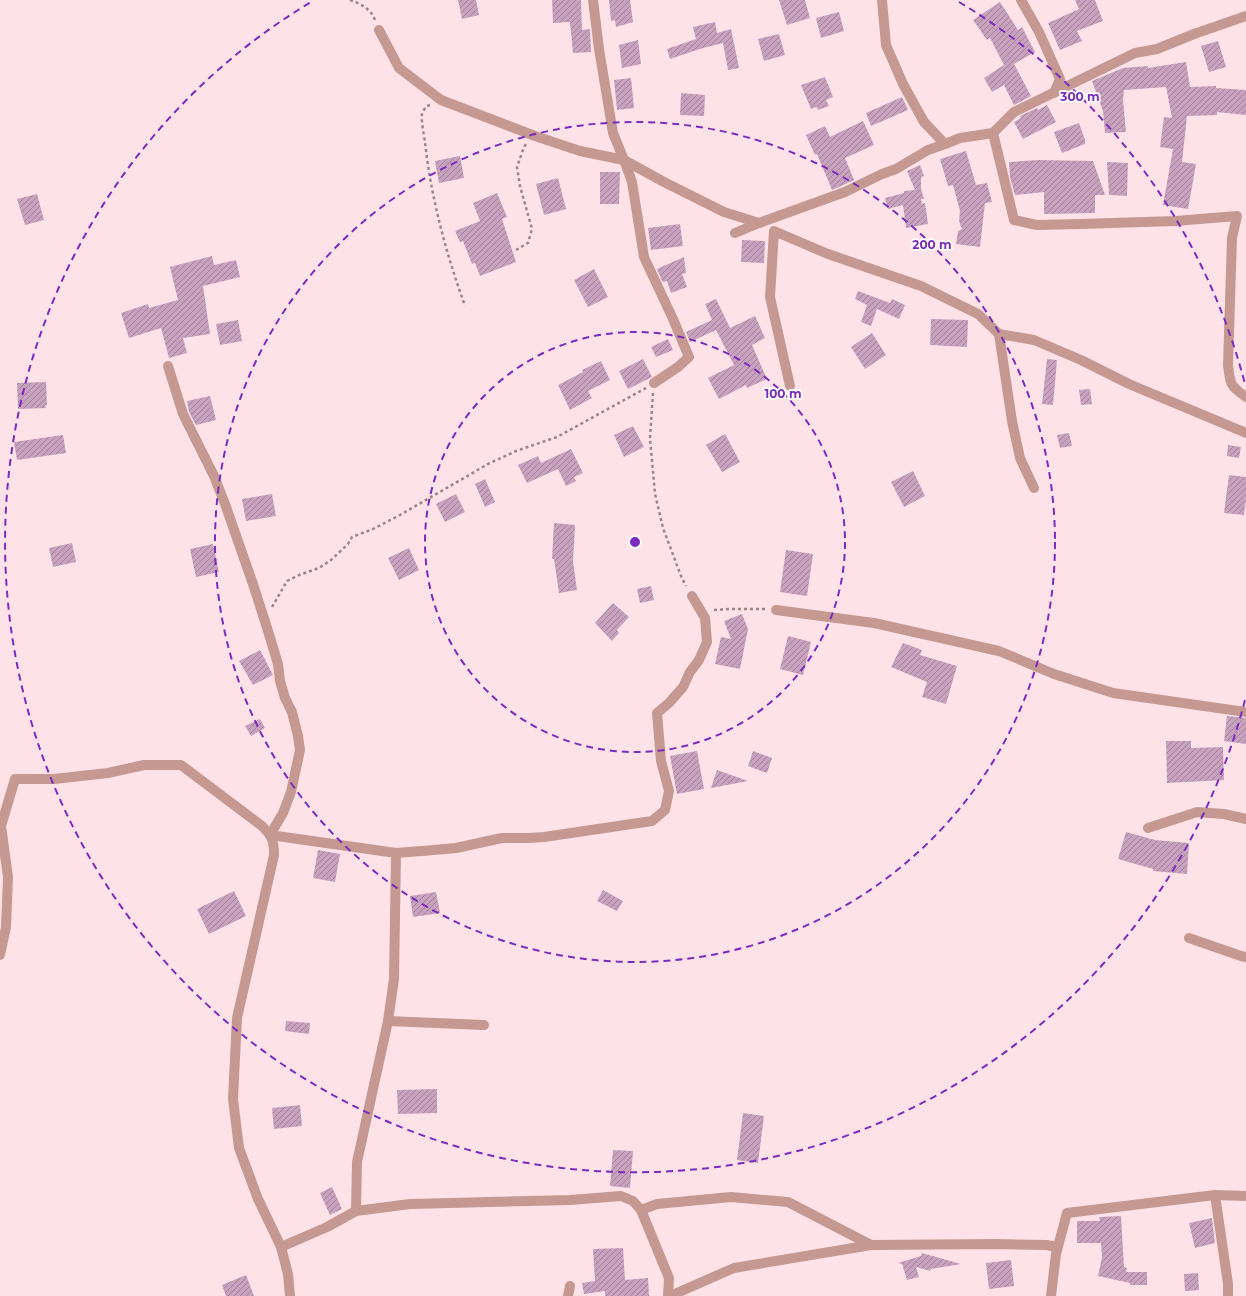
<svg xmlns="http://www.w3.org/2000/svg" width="1246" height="1296" font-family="Montserrat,sans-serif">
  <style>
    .building { fill: url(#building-hatch) }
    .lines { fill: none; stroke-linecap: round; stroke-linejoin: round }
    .path { stroke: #9a8589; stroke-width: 2.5; stroke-dasharray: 3 3; stroke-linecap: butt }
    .minor { stroke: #c59991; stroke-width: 10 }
    .ring { fill: none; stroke: #7b2cbf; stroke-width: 2; stroke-dasharray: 7 5 }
    .centre { fill: #7b2cbf; stroke: #fff; stroke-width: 2 }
    .ring-label { font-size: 12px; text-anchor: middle; font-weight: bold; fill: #7b2cbf; stroke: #fff; stroke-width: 3.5; stroke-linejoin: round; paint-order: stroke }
  </style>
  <defs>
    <pattern id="building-hatch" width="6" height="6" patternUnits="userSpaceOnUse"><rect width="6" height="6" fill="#c8a1bf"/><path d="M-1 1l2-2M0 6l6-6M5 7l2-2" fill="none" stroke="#a3839c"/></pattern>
  </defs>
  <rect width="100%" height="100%" fill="#ffe2e8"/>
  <g class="building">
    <path d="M458 0H476L479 15 462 19Z"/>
    <path d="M552 0H581L582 30 590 29 591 52 573 53 570 22 553 23Z"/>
    <path d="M609 0H630L633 22 616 27 615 20 611 21Z"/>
    <path d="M779 0H805L810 18 787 25Z"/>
    <path d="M1075 0H1095L1103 21 1077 31 1082 41 1060 50 1048 23 1079 9Z"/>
    <path d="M1000 2 1018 30 1022 27 1035 52 1014 64 1031 96 1014 105 1004 85 992 92 984 78 1004 65 990 38 987 40 973 20Z"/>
    <path d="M839 12 844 31 821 38 816 18Z"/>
    <path d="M715 22 717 33 731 29 739 68 728 70 723 43 703 48 670 59 667 49 696 39 693 27Z"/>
    <path d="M779 34 785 55 764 61 758 39Z"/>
    <path d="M638 40 641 64 622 68 619 45Z"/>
    <path d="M1218 41 1226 67 1209 72 1201 46Z"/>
    <path d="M1186 62 1190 87 1216 86V88L1246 90V115L1217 112V115L1187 116 1182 162 1196 164 1188 209 1163 205 1173 149 1160 147 1164 117 1172 118 1166 87 1124 90 1123 100 1126 132 1105 133 1103 111 1092 81 1123 68 1148 66V68Z"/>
    <path d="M825 77 833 97 826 100 829 106 818 110 817 107 811 109 801 85Z"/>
    <path d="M631 78 634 108 617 110 614 80Z"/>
    <path d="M681 93 705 95 704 116 680 115Z"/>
    <path d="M902 97 908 110 871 126 866 113Z"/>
    <path d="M1047 105 1056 122 1023 139 1014 122 1021 118 1020 116 1037 108 1038 110Z"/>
    <path d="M863 121 874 145 845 158 854 180 832 190 817 154 815 155 806 135 825 126 830 137Z"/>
    <path d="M1079 123 1085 140V144L1062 153 1054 132Z"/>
    <path d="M966 151 976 185 987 183 992 202 985 203 980 247 956 244 958 231 962 229 959 221 960 211 953 185 948 186 940 159Z"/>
    <path d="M460 156 464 178 439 183 435 161Z"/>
    <path d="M1038 160 1093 161 1105 195H1095V213L1044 214V192L1015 195 1010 177 1009 162Z"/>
    <path d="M1107 162 1128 163 1127 196 1109 195Z"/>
    <path d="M920 165 924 176 921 177V189L924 199H921L922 204 925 203 928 224 906 228 903 205 888 209 885 198 904 193V191L915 190 907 171Z"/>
    <path d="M600 172H620L619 204H600Z"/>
    <path d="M558 178 566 209 544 215 536 184Z"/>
    <path d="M497 193 507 217 502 219 516 262 480 276 475 263 472 264 463 241 460 242 455 231 480 221 473 203Z"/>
    <path d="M37 194 44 220 25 225 17 199Z"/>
    <path d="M680 224 683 246 651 250 648 228Z"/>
    <path d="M742 240 765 241 764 263 741 262Z"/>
    <path d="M212 256 214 265 236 260 240 277 203 286 210 334 183 338 187 353 169 358 161 328 129 338 121 313 148 304 149 308 178 300 170 267Z"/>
    <path d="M684 257 686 273 682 274 687 287 671 293 667 281 663 282 662 281 657 269Z"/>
    <path d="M594 269 608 297 588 307 574 280Z"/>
    <path d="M858 291 890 303 892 299 905 305 899 319 877 309 871 326 861 322 867 305 855 299Z"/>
    <path d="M716 299 730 328 755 316 765 338 752 345 767 379 747 388 746 385 719 399 708 378 734 365 716 330 690 342 686 332 712 320 705 304Z"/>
    <path d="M931 319 968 320 967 347 930 345Z"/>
    <path d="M238 320 242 341 220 345 216 324Z"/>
    <path d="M872 333 886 355 865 369 851 347Z"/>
    <path d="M668 339 673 350 656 357 651 347Z"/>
    <path d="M643 359 652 377 628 389 619 371Z"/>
    <path d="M1047 359 1057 360 1053 405 1042 404Z"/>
    <path d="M601 361 610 380 588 391 592 398 570 410 558 385 583 372 582 370Z"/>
    <path d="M46 382 47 405H45L46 408 18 409 17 383Z"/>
    <path d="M1090 389 1092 404 1081 405 1079 390Z"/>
    <path d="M210 396 216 420 196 425 189 412 187 401Z"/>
    <path d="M633 426 644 447 624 457 614 435Z"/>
    <path d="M1069 433 1072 446 1060 448 1057 435Z"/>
    <path d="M725 434 740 462 722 472 706 445Z"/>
    <path d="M63 435 66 453 17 460 14 442Z"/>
    <path d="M1228 445 1241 447 1239 458 1227 456Z"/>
    <path d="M571 449 583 473 574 477 576 481 566 486 558 469 527 483 518 465 538 456 541 463Z"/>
    <path d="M913 471 925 496 904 507 891 482Z"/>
    <path d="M1229 475 1246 477V499L1244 515 1224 513Z"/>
    <path d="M485 479 495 502 485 507 475 484Z"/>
    <path d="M272 494 276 516 246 521 242 499Z"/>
    <path d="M456 494 465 512 445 522 436 504Z"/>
    <path d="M554 523 575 525 573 562 577 590 559 593 554 559H552Z"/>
    <path d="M72 543 76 562 53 567 49 548Z"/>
    <path d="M213 544 219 572 196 577 190 549Z"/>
    <path d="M409 548 419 570 399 580 388 558Z"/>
    <path d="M786 550 813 554 807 596 780 592Z"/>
    <path d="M651 586 654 600 640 603 637 589Z"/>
    <path d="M613 603 629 617 617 630 619 633 612 641 595 623Z"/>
    <path d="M742 614 748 629 740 669 715 664 721 637 731 639 724 621Z"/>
    <path d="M788 636 811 642 803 675 780 669Z"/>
    <path d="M903 643 922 650 920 655 957 666 946 704 922 697 927 682 891 667Z"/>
    <path d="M260 650 273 675 253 685 239 661Z"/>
    <path d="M1227 716 1246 718V744L1224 741Z"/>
    <path d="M260 719 265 728 251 736 245 726Z"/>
    <path d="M1166 741H1191V748L1223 747 1224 780 1167 783Z"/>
    <path d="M697 751 704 789 677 794 670 756Z"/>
    <path d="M753 751 772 758 767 773 748 766Z"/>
    <path d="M717 770 748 781 711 788Z"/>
    <path d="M1126 832 1155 840 1189 843 1187 874 1153 871V869L1118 859Z"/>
    <path d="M318 850 340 854 335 882 313 878Z"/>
    <path d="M603 890 623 901 617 911 597 901Z"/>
    <path d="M234 891 246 916 209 934 197 909Z"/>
    <path d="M436 892 440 913 413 917 410 896Z"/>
    <path d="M286 1021 310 1023 309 1034 285 1031Z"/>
    <path d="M437 1089V1113L398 1114 397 1090Z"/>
    <path d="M300 1105 302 1126 274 1129 272 1108Z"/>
    <path d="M743 1113 764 1116 758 1163 737 1160Z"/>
    <path d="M613 1150 633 1151 630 1188 610 1186Z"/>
    <path d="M332 1187 342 1209 330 1215 320 1193Z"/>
    <path d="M1121 1216 1124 1267 1127 1268 1126 1272H1147V1285H1130V1283L1098 1276 1102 1257 1101 1243H1077V1221H1100L1099 1217Z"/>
    <path d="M1212 1218 1215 1243 1195 1248 1189 1223Z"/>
    <path d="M623 1248 625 1280 648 1278 649 1296H605V1291L584 1294 582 1283 595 1281 593 1249Z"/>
    <path d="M922 1253 961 1264 931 1269 930 1271 916 1267 919 1277 907 1280 902 1264 898 1263 921 1256Z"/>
    <path d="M1011 1260 1014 1286 989 1289 986 1263Z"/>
    <path d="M1198 1273 1199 1290 1185 1291 1184 1274Z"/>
    <path d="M246 1275 254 1296H226L222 1285Z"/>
  </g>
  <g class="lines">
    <g class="path">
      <path d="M350 0C361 4 371 9 375 20"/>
      <path d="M430 105 427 106C425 108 423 111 422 114 421 121 424 135 425 142 431 198 446 253 465 306"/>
      <path d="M516 250 528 243 532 229 520 186 517 167 524 147 526 144"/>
      <path d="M653 393 650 438 655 494 663 528 681 576 686 586"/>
      <path d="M272 607 287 581 299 575 319 568 331 560 348 544 352 537 373 529 400 515 488 464 516 451 557 437 646 388"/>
      <path d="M714 610 730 609H765"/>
    </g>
    <g class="minor">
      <path d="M882 0 886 45 903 84 924 122 945 144"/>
      <path d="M1021 0 1039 32 1060 79 1054 93"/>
      <path d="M379 30 399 68 441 100 535 136 580 151 624 160 613 133 599 49 593 0"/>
      <path d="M993 133 1014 220 1037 225 1081 224 1175 221 1237 216 1232 238 1228 365C1230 384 1230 386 1246 397"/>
      <path d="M735 233 759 223H760"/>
      <path d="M999 334 1034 340 1081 360 1129 384 1246 433"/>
      <path d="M168 366 183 414 214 476 225 504 253 584 268 631 278 664 280 681 285 698 292 712 298 736 300 750 291 792 283 813 270 835 396 853 434 850 456 848 502 838H529L544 837 652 821 665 810 669 791 661 761 657 713 669 703 683 687 690 672 699 660 707 642 705 618 692 596"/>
      <path d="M654 383 678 367 689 357 673 319 644 257 632 182 624 160 664 182 724 212 759 223 845 192 882 174 896 169 928 150 945 144 960 138 993 133 1014 112 1135 53 1157 49 1194 34 1246 16"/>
      <path d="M790 386 770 297 774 231 828 254 921 286 978 314 999 334 1012 421 1020 458 1034 488"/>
      <path d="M776 610 874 623 999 651 1054 674 1113 693 1246 712"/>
      <path d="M1148 828 1197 812 1224 814 1246 819"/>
      <path d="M1189 938 1241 956 1246 957"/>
      <path d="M0 955 6 927 8 877 1 826 15 779H54L108 773 144 765H181L262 826C272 836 274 840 274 855L237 1018 233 1099 239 1148 258 1199 281 1247 288 1274 290 1296"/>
      <path d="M388 1021 484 1025"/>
      <path d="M1215 1195 1228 1284V1296"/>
      <path d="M641 1210 657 1204 731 1197 788 1202 871 1245"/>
      <path d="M356 1211 410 1204 570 1200 621 1196 633 1201 641 1210 669 1278 668 1296"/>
      <path d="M281 1247 327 1227 356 1211 357 1162 388 1021 394 979 396 853"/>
      <path d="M568 1296 570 1286"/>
      <path d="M670 1296 734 1268 871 1245 996 1244 1046 1245 1057 1247"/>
      <path d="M1051 1296 1056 1254 1067 1213 1215 1195 1246 1196"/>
    </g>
  </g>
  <g class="ring">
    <circle cx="635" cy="542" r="210"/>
    <circle cx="635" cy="542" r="420"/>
    <path d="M1245 700A630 630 0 1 1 311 2M959 2A630 630 0 0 1 1245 384"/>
  </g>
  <circle cx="635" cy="542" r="6" class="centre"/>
  <g class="ring-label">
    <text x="1080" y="101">300 m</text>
    <text x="932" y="249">200 m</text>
    <text x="783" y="398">100 m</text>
  </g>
</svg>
